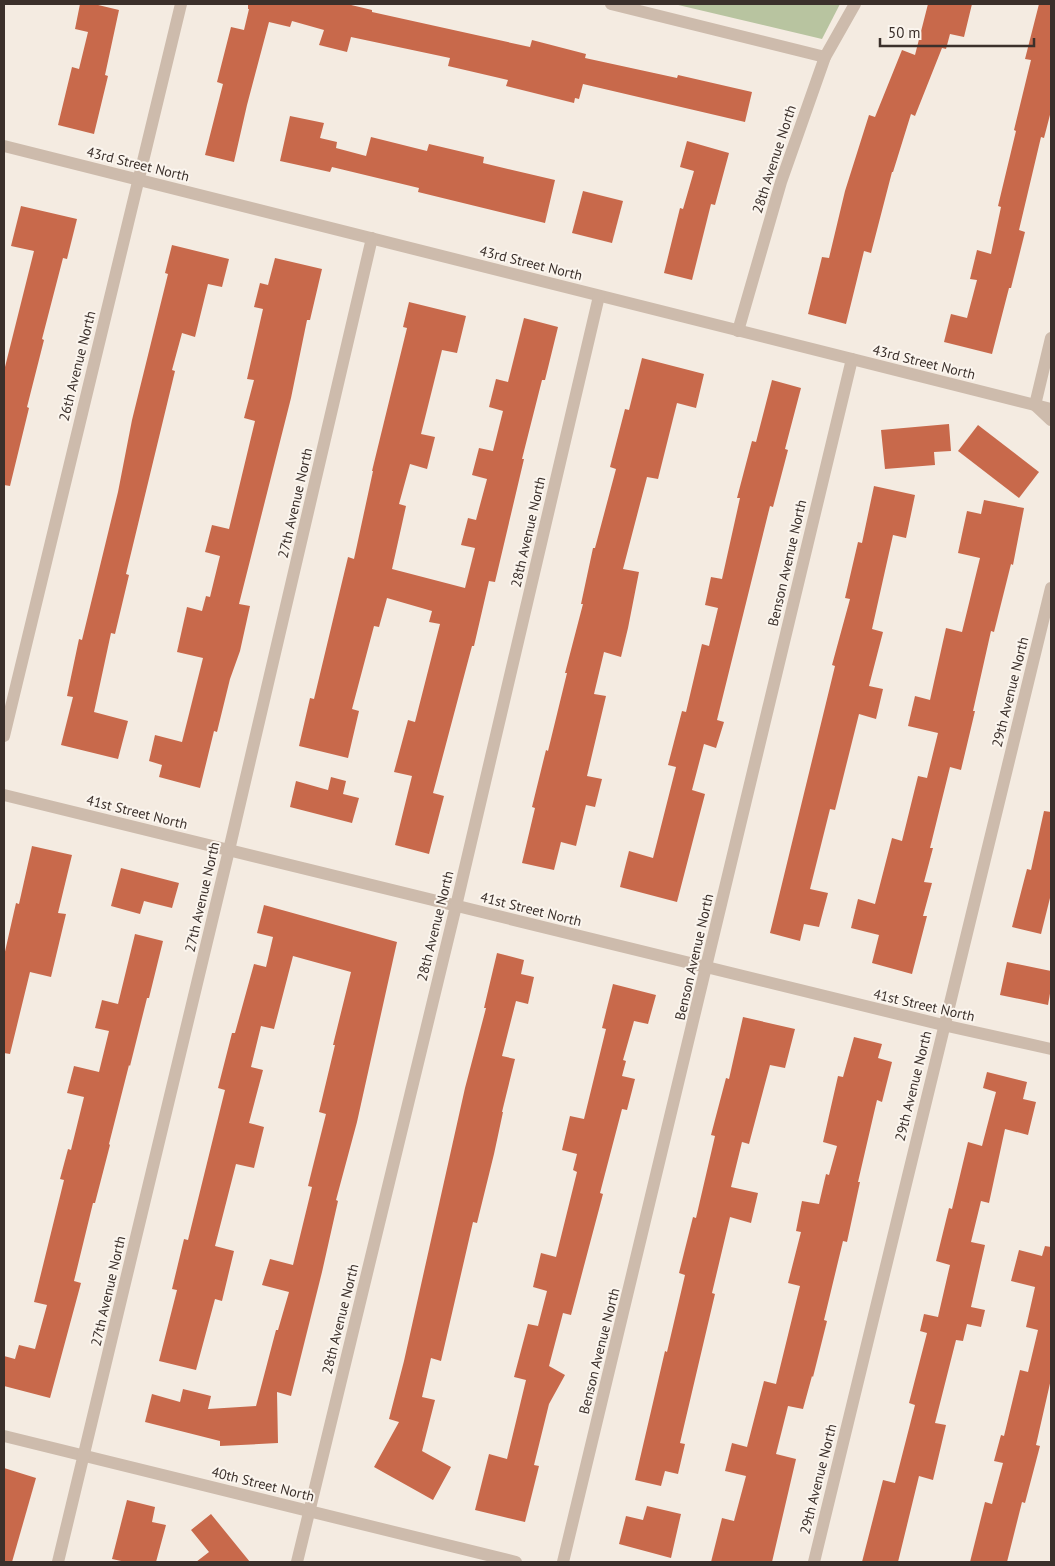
<svg xmlns="http://www.w3.org/2000/svg" width="1055" height="1566" font-family="'PT Sans',sans-serif">
  <style>
    .green { fill: #b8c4a0 }
    .building { fill: #c8694b }
    .lines { fill: none; stroke-linecap: round; stroke-linejoin: round }
    .minor { stroke: #cdbbac; stroke-width: 12 }
    .labels { text-anchor: middle; dominant-baseline: central; stroke-width: 4; stroke-linejoin: round; paint-order: stroke }
    .street-label { font-size: 14px; fill: #3b302b; stroke: #fbf5ee }
  </style>
  <rect width="100%" height="100%" fill="#f4ebe1"/>
  <path class="green" d="M674 4H840L822 39Z"/>
  <g class="building">
    <path d="M80 4H94L119 10 105 75 108 76 94 134 58 125 72 67 79 69 88 32 75 29Z"/>
    <path d="M248 4H347L372 10V12L530 47 532 40 586 54 585 58 677 78 678 75 752 92 745 122 583 84 579 99 575 98 574 103 506 86 508 80 448 66 450 58 351 37 347 52 319 45 324 30 292 21 290 27 269 22 247 105 234 162 205 155 223 84 217 82 231 27 244 30 249 9H248Z"/>
    <path d="M928 4H972L964 37 950 34 946 49 942 48 915 116 911 114 893 172H892L871 253 864 251 846 324 808 314 822 257 829 258 845 191 869 115 875 117 902 50 915 55Z"/>
    <path d="M1039 4H1051V111L1044 138 1041 137 1019 230 1025 232 1011 288H1009L992 354 944 342 951 314 967 318 977 280 970 279 977 250 991 254 1001 207 998 206 1016 131 1014 130 1031 60 1025 59Z"/>
    <path d="M290 116 324 123 320 138 337 142 336 148 366 156 371 137 427 151 429 144 484 157 483 163 555 180 545 223 418 192 419 188 332 167 330 172 280 161Z"/>
    <path d="M687 141 729 153 715 205 711 204 692 280 664 273 680 208 683 209 694 171 680 167Z"/>
    <path d="M583 191 623 201 612 243 572 233Z"/>
    <path d="M21 206 77 219 67 259 63 258 42 339 44 340 27 407 29 408 10 486 4 485V371L34 251 11 246Z"/>
    <path d="M172 245 229 259 222 287 208 284 195 337 182 333 172 370 175 371 126 574 129 575 115 634 111 633 94 712 128 721 118 759 61 745 73 697 67 696 79 639 82 640 118 492 132 420 168 274 165 273Z"/>
    <path d="M275 258 322 269 310 320H307L291 398 239 604 250 606 240 651 230 679 217 732 214 731 200 788 159 777 162 765 149 761 155 735 182 742 203 658 177 652 187 607 202 611 206 596 210 597 220 556 205 552 212 525 229 529 255 421 244 418 254 380 247 379 263 309 254 307 260 283 268 285Z"/>
    <path d="M409 302 466 316 457 353 442 350 421 434 435 437 427 469 410 464 399 504 406 506 392 569 465 588 475 548 461 545 468 518 476 520 487 479 472 475 479 448 493 451 503 411 489 407 496 379 508 382 524 318 558 327 545 380H542L522 459H524L495 582 489 581 474 646H472L433 793 444 796 429 854 395 845 412 776 394 772 408 720 415 722 440 624 429 622 432 611 387 598 379 627 374 626 352 709 359 711 348 758 299 746 310 698 314 699 348 557 354 559 373 471H372L407 328 403 327Z"/>
    <path d="M642 358 704 374 696 408 677 403 658 479 647 477 623 569 639 572 628 628 621 657 604 652 594 694 606 696 587 776 602 779 595 807 586 805 576 846 561 842 554 870 522 863 535 808 532 807 546 750 548 751 567 673H565L583 604H581L593 548H595L616 469 610 467 625 409 629 410Z"/>
    <path d="M772 380 801 388 785 449 788 450 773 507 770 506 717 720 724 722 716 748 704 744 692 790 705 794 677 902 620 887 629 851 653 858 676 767 668 765 682 711 686 712 702 644 709 646 718 608 705 605 711 577 722 579 740 498H737L752 441 756 442Z"/>
    <path d="M949 424 951 451 934 452 935 465 885 469 881 430Z"/>
    <path d="M978 425 1039 472 1019 498 958 451Z"/>
    <path d="M874 486 915 495 906 538 893 535 872 629 883 632 869 686 883 689 876 719 859 714 835 810 830 809 810 889 828 893 819 927 804 924 800 941 770 933 835 666 832 665 850 599 845 598 858 542 862 543Z"/>
    <path d="M984 500 1024 508 1013 565 1011 564 994 632 991 631 973 711H975L961 770 950 767 930 848H933L924 882 932 883 923 916H927L912 974 872 963 879 935 851 928 858 899 875 904 892 838 902 841 918 776 927 778 938 733 908 726 915 696 930 700 946 628 962 632 980 558 958 553 967 511 981 514Z"/>
    <path d="M331 777 346 781 343 794 359 798 352 823 290 807 296 781 328 790Z"/>
    <path d="M1044 811 1051 812V894L1041 934 1012 927 1027 869 1031 870Z"/>
    <path d="M32 846 72 855 58 913 66 914 51 977 30 972 10 1054 4 1053V956L16 903 19 904Z"/>
    <path d="M121 868 179 883 172 908 144 901 140 914 111 906Z"/>
    <path d="M264 905 397 942 357 1122 336 1200 338 1201 322 1272 291 1396 277 1392 278 1443 220 1446V1441L145 1422 152 1394 180 1402 183 1389 211 1396 208 1409 256 1406 276 1330H278L289 1292 262 1285 270 1259 293 1265 312 1187 308 1186 326 1114 319 1112 335 1045H333L351 972 293 956 274 1029 261 1026 251 1067 263 1070 249 1123 264 1127 254 1168 236 1164 215 1246 234 1251 222 1301 215 1299 196 1370 159 1361 177 1290 172 1289 184 1239 188 1240 225 1090 218 1088 232 1033H235L254 964 266 967 273 937 257 933Z"/>
    <path d="M135 934 163 941 149 998H147L130 1066 129 1065 109 1144 110 1145 95 1203H93L74 1281 81 1283 50 1398 4 1386V1356L15 1359 19 1345 35 1349 47 1305 34 1302 64 1180 60 1179 68 1149 71 1150 84 1097 67 1093 74 1066 99 1072 109 1031 95 1028 102 1000 118 1004Z"/>
    <path d="M497 953 524 960 521 974 534 977 528 1004 516 1001 502 1056 515 1059 502 1112H503L494 1154 477 1223 473 1222 441 1361 431 1358 422 1397 435 1400 422 1451 451 1467 433 1500 374 1467 399 1422 389 1419 404 1361 465 1088 486 1008H484Z"/>
    <path d="M1007 962 1051 971V988L1048 1005 1000 995Z"/>
    <path d="M613 984 656 995 648 1024 634 1021 623 1060 626 1061 622 1076 635 1079 627 1110 622 1109 600 1193 603 1194 571 1315 563 1313 549 1366 565 1375 549 1404 534 1465 539 1466 525 1522 475 1510 489 1454 507 1459 526 1380 514 1377 528 1324 538 1326 547 1291 533 1287 541 1253 556 1257 577 1172 573 1170 577 1154 562 1150 570 1116 584 1119 606 1029 602 1028Z"/>
    <path d="M743 1017 795 1029 785 1068 770 1065 749 1144 742 1142 731 1187 758 1193 751 1223 730 1217 712 1293 715 1294 680 1443 685 1444 678 1474 665 1471 661 1486 635 1480 665 1351 667 1352 685 1275 679 1273 693 1217 696 1218 715 1136 711 1135 726 1078 729 1079Z"/>
    <path d="M854 1037 882 1044 878 1058 892 1062 882 1102 877 1100 858 1182H860L847 1242 843 1241 824 1320 827 1321 813 1377 812 1376 803 1409 788 1406 776 1454 796 1459 772 1562H711L722 1518 734 1521 746 1476 725 1471 732 1443 747 1447 764 1381 776 1384 800 1286 788 1283 801 1232 796 1231 802 1201 819 1204 826 1174 829 1175 837 1146 823 1142 838 1076 843 1077Z"/>
    <path d="M987 1072 1027 1082 1023 1099 1036 1102 1028 1135 1005 1129 989 1203 981 1201 971 1242 985 1245 971 1307 985 1310 981 1327 967 1324 963 1341 956 1340 935 1423 946 1425 933 1480 919 1476 898 1562H862L883 1480 895 1483 915 1405 909 1403 927 1333 920 1331 924 1314 938 1317 950 1265 936 1261 949 1208 952 1209 968 1142 982 1146 996 1092 983 1088Z"/>
    <path d="M1045 1246 1051 1247V1379L1036 1445 1040 1446 1025 1503 1022 1502 1007 1562H970L985 1502 992 1504 1003 1463 994 1461 1001 1435 1004 1436 1020 1370 1028 1372 1038 1330 1026 1327 1035 1287 1011 1281 1019 1250 1042 1256Z"/>
    <path d="M4 1468 36 1478 12 1562H4Z"/>
    <path d="M127 1500 155 1507 152 1522 166 1525 156 1562H126L112 1559Z"/>
    <path d="M647 1506 681 1514 671 1558 619 1544 626 1516 643 1520Z"/>
    <path d="M211 1514 250 1562H196L209 1552 191 1530Z"/>
  </g>
  <g class="lines">
    <g class="minor">
      <path d="M611 4 825 57"/>
      <path d="M4 146 1051 409"/>
      <path d="M738 331 781 182 825 57 855 4"/>
      <path d="M1051 338 1035 405 1051 420"/>
      <path d="M4 736 181 4"/>
      <path d="M4 795 943 1025 1051 1049"/>
      <path d="M4 1436 516 1562"/>
      <path d="M58 1562 229 850 372 238"/>
      <path d="M297 1562 456 906 599 296"/>
      <path d="M563 1562 852 359"/>
      <path d="M814 1562 1051 588"/>
    </g>
  </g>
  <g class="labels">
    <g class="street-label">
      <text transform="translate(774 159) rotate(-72)">28th Avenue North</text>
      <text transform="translate(138 164) rotate(14)">43rd Street North</text>
      <text transform="translate(531 263) rotate(14)">43rd Street North</text>
      <text transform="translate(924 362) rotate(14)">43rd Street North</text>
      <text transform="translate(77 366) rotate(-76)">26th Avenue North</text>
      <text transform="translate(295 503) rotate(-77)">27th Avenue North</text>
      <text transform="translate(528 532) rotate(-77)">28th Avenue North</text>
      <text transform="translate(787 563) rotate(-77)">Benson Avenue North</text>
      <text transform="translate(1010 692) rotate(-76)">29th Avenue North</text>
      <text transform="translate(137 812) rotate(14)">41st Street North</text>
      <text transform="translate(202 897) rotate(-77)">27th Avenue North</text>
      <text transform="translate(531 909) rotate(14)">41st Street North</text>
      <text transform="translate(435 926) rotate(-76)">28th Avenue North</text>
      <text transform="translate(694 957) rotate(-77)">Benson Avenue North</text>
      <text transform="translate(924 1005) rotate(13)">41st Street North</text>
      <text transform="translate(913 1086) rotate(-76)">29th Avenue North</text>
      <text transform="translate(108 1291) rotate(-77)">27th Avenue North</text>
      <text transform="translate(340 1319) rotate(-76)">28th Avenue North</text>
      <text transform="translate(599 1351) rotate(-76)">Benson Avenue North</text>
      <text transform="translate(818 1479) rotate(-76)">29th Avenue North</text>
      <text transform="translate(263 1484) rotate(14)">40th Street North</text>
    </g>
  </g>
  <rect width="1055" height="1566" fill="none" stroke="#3b302b" stroke-width="10"/>
  <path d="M880 38v8h154v-8" fill="none" stroke="#3b302b" stroke-width="2.5"/>
  <text x="888" y="38" font-size="15" fill="#3b302b" stroke="#fbf5ee" stroke-width="4" paint-order="stroke">50 m</text>
</svg>
